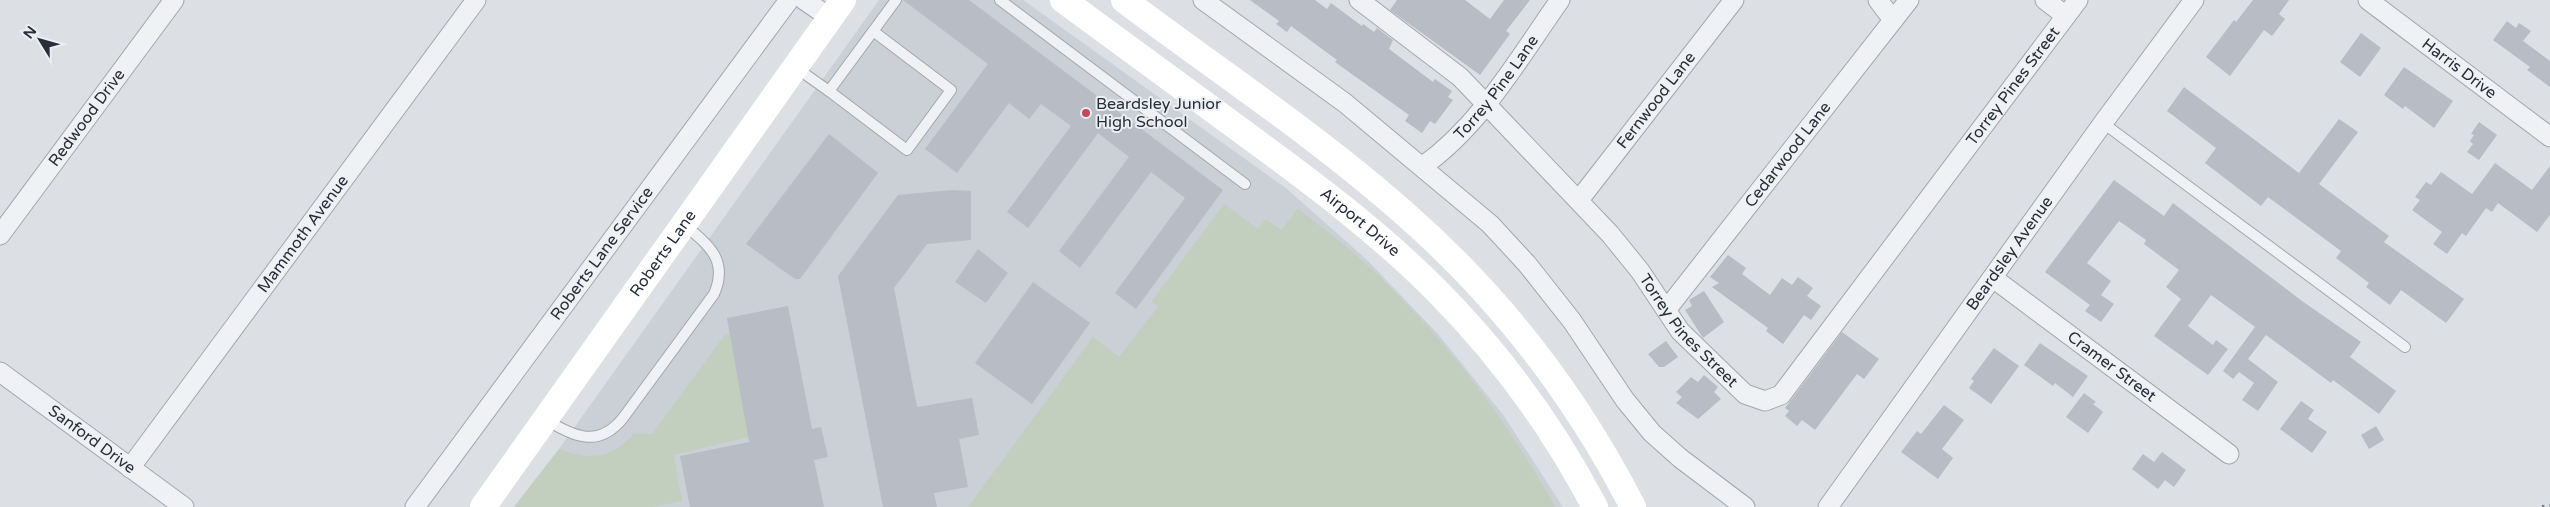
<svg xmlns="http://www.w3.org/2000/svg" width="2550" height="507" font-family="'Varela Round',sans-serif">
  <style>
    .built { fill: #cbcfd6 }
    .green { fill: #c2cfbe }
    .building { fill: #b7bcc5 }
    .lines { fill: none; stroke-linecap: round; stroke-linejoin: round }
    .service-casing { stroke: #a2a7ae; stroke-width: 12 }
    .minor-casing { stroke: #a2a7ae; stroke-width: 21 }
    .service { stroke: #eff1f4; stroke-width: 10 }
    .minor { stroke: #eff1f4; stroke-width: 19 }
    .secondary { stroke: #fff; stroke-width: 26 }
    .rail { stroke: #77808e; stroke-width: 4; stroke-dasharray: 2.5 5; stroke-linecap: butt }
    .poi-dot { fill: #c3485d; stroke: #ebeff3; stroke-width: 2 }
    .labels { text-anchor: middle; dominant-baseline: central; stroke-width: 4; stroke-linejoin: round; paint-order: stroke }
    .street-label { font-size: 16px; fill: #272e3a; stroke: #ebeff3 }
    .poi-label { font-size: 16px; fill: #272e3a; stroke: #ebeff3; text-anchor: start }
  </style>
  <rect width="100%" height="100%" fill="#dce0e5"/>
  <path class="built" d="M879 0H1023L1287 189 1366 259 1438 334 1504 416 1563 507H514L559 449Z"/>
  <g class="green">
    <path d="M1224 204 1258 229 1266 219 1281 230 1298 209C1315 222 1333 235 1349 249 1431 320 1503 412 1555 507H968L1093 337 1119 357 1158 307 1152 301Z"/>
    <path d="M730 333 749 437 674 455 682 501 654 507H514L559 449C591 461 610 459 634 434H652L724 336Z"/>
  </g>
  <g class="building">
    <path d="M903 0H969L1223 190 1136 309 1115 293 1185 198 1151 172 1080 268 1059 251 1129 157 1098 133 1028 228 1007 212 1071 126 1041 104 1029 119 1009 103 957 173 925 149 988 64Z"/>
    <path d="M1250 0H1315L1327 9 1331 3 1362 26 1363 24 1374 32 1377 28 1393 40 1389 49 1433 82 1435 79 1452 91 1448 97 1453 100 1435 124 1430 121 1422 133 1405 121 1409 115 1335 62 1337 60 1291 26 1287 32 1276 24 1279 21Z"/>
    <path d="M1397 0H1465L1490 19 1504 0H1530L1506 31 1510 34 1480 75 1390 10Z"/>
    <path d="M2253 0H2289L2279 14 2285 19 2272 36 2264 30 2230 76 2206 57 2234 20 2236 22Z"/>
    <path d="M2507 21 2516 28 2519 23 2531 31 2523 41 2550 61V87L2527 70 2530 67 2493 40Z"/>
    <path d="M2361 33 2381 48 2360 77 2340 62Z"/>
    <path d="M2404 67 2453 101 2434 128 2405 106 2403 109 2384 95Z"/>
    <path d="M2184 87 2299 173 2339 119 2358 132 2319 184 2389 236 2384 242 2464 299 2446 323 2401 290 2390 305 2366 287 2369 283 2336 258 2341 251 2268 197 2261 206 2205 163 2216 148 2167 111Z"/>
    <path d="M2479 122 2497 135 2479 160 2467 152 2473 144 2470 141 2474 135 2471 134Z"/>
    <path d="M829 134 878 173 800 279H795L746 244Z"/>
    <path d="M2495 163 2532 190 2550 166V215L2537 232 2498 203 2492 212 2486 208 2466 236 2462 233 2447 254 2433 244 2442 232 2412 210 2420 200 2415 197 2426 182 2431 185 2441 172 2472 194Z"/>
    <path d="M2114 180 2164 216 2173 203 2302 301 2361 342 2350 357 2396 391 2379 414 2333 380 2331 383 2266 335 2248 359 2278 382 2258 411 2242 400 2254 383 2239 372 2233 379 2223 371 2255 327 2211 295 2188 326 2213 345 2216 340 2228 349 2208 375 2154 336 2181 299 2166 287 2179 270 2144 244 2146 240 2119 221 2087 263 2111 281 2101 295 2114 304 2101 322 2085 311 2090 305 2045 272Z"/>
    <path d="M951 190 971 191V240L927 244 894 288 917 407 972 398 979 435 959 439 968 487 934 493 937 507H883L838 276 898 195Z"/>
    <path d="M978 249 1008 273 986 303 955 282Z"/>
    <path d="M1728 255 1746 268 1742 274 1770 295 1782 278 1792 285 1798 277 1813 288 1807 296 1821 306 1811 320 1804 315 1783 344 1766 331 1768 328 1712 287 1719 283 1710 277Z"/>
    <path d="M1033 282 1090 323 1032 404 975 363Z"/>
    <path d="M1704 291 1724 322 1703 338 1685 310 1692 306 1689 300Z"/>
    <path d="M788 306 812 429 821 427 828 457 814 460 824 507H690L680 456 749 442 727 318Z"/>
    <path d="M1842 332 1879 359 1864 379 1857 374 1815 430 1802 420 1797 426 1785 416 1789 411 1785 408Z"/>
    <path d="M1666 341 1678 357 1664 367H1659L1648 354Z"/>
    <path d="M2040 343 2088 376 2073 397 2055 383 2053 386 2024 365Z"/>
    <path d="M1994 348 2019 366 1991 404 1969 388 1974 381 1971 379Z"/>
    <path d="M1704 375 1718 387 1714 392 1721 399 1698 419 1676 403 1682 397 1676 392 1691 377 1698 382Z"/>
    <path d="M2084 393 2096 402 2093 404 2103 412 2088 433 2066 417Z"/>
    <path d="M2301 401 2314 410 2308 419 2327 432 2312 453 2280 429Z"/>
    <path d="M1944 405 1964 420 1942 449 1953 458 1938 479 1901 452 1917 431 1921 434Z"/>
    <path d="M2376 426 2384 440 2369 449 2361 435Z"/>
    <path d="M2162 452 2186 470 2174 487 2165 480 2158 489 2132 469 2143 454 2154 462Z"/>
  </g>
  <g class="lines">
    <g class="service-casing">
      <g id="service">
        <path d="M1000 0 1245 184"/>
        <path d="M873 31 951 90 907 150 829 91 896 0"/>
        <path d="M795 67 829 91"/>
        <path d="M2103 123 2405 347"/>
        <path d="M546 420C574 436 598 449 623 418L714 294C729 260 708 244 683 224"/>
      </g>
    </g>
    <g class="minor-casing">
      <g id="minor">
        <path d="M804 0 829 17"/>
        <path d="M1203 0 1345 103 1490 224 1527 264 1572 321 1625 400 1652 433 1680 458 1745 507"/>
        <path id="s1" d="M1359 0 1460 77 1486 104 1610 234 1640 271 1680 331 1745 394 1765 401 1781 395 2078 0"/>
        <path d="M1878 0 1893 20"/>
        <path d="M2045 0 2066 16"/>
        <path id="s2" d="M2368 0 2550 137"/>
        <path id="s3" d="M1423 166C1481 125 1519 58 1560 0"/>
        <path id="s4" d="M1579 200 1734 0"/>
        <path id="s5" d="M0 235 174 0"/>
        <path id="s6" d="M1993 278 2229 454"/>
        <path id="s7" d="M1667 309 1909 0"/>
        <path id="s8" d="M0 372 184 507"/>
        <path id="s9" d="M130 468 476 0"/>
        <path id="s10" d="M415 507 789 0"/>
        <path id="s11" d="M1828 507 2103 123 2194 0"/>
      </g>
    </g>
    <use href="#service" class="service"/>
    <use href="#minor" class="minor"/>
    <g class="secondary">
      <path id="s12" d="M1063 0C1123 44 1183 88 1243 132 1310 181 1376 230 1435 289 1499 353 1553 427 1595 507"/>
      <path d="M1124 0C1217 70 1317 136 1404 213 1498 295 1576 396 1633 507"/>
      <path id="s13" d="M483 507 843 0"/>
    </g>
    <path class="rail" d="M2542 507 2550 506"/>
  </g>
  <circle class="poi-dot" cx="1086" cy="113" r="5"/>
  <g class="labels">
    <g class="street-label">
      <text stroke="none"><textPath href="#s2" startOffset="114">Harris Drive</textPath></text>
      <text stroke="none"><textPath href="#s3" startOffset="108">Torrey Pine Lane</textPath></text>
      <text stroke="none"><textPath href="#s1" startOffset="979">Torrey Pines Street</textPath></text>
      <text stroke="none"><textPath href="#s4" startOffset="126">Fernwood Lane</textPath></text>
      <text stroke="none"><textPath href="#s5" startOffset="146">Redwood Drive</textPath></text>
      <text stroke="none"><textPath href="#s7" startOffset="196">Cedarwood Lane</textPath></text>
      <text stroke="none"><textPath href="#s12" startOffset="371">Airport Drive</textPath></text>
      <text stroke="none"><textPath href="#s9" startOffset="291">Mammoth Avenue</textPath></text>
      <text stroke="none"><textPath href="#s13" startOffset="311">Roberts Lane</textPath></text>
      <text stroke="none"><textPath href="#s11" startOffset="312">Beardsley Avenue</textPath></text>
      <text stroke="none"><textPath href="#s10" startOffset="315">Roberts Lane Service</textPath></text>
      <text stroke="none"><textPath href="#s1" startOffset="469">Torrey Pines Street</textPath></text>
      <text stroke="none"><textPath href="#s6" startOffset="148">Cramer Street</textPath></text>
      <text stroke="none"><textPath href="#s8" startOffset="114">Sanford Drive</textPath></text>
    </g>
    <g class="poi-label">
      <text x="1096" y="104">Beardsley Junior<tspan x="1096" dy="18">High School</tspan></text>
    </g>
  </g>
  <g transform="translate(40 40) rotate(307)" stroke="#ebeff3" stroke-width="4" paint-order="stroke">
  <path d="M0-4L9 19L0 12L-9 19Z" fill="#272e3a"/>
  <text y="-8" font-size="14" font-weight="bold" text-anchor="middle" fill="#272e3a">N</text>
  </g>
</svg>
